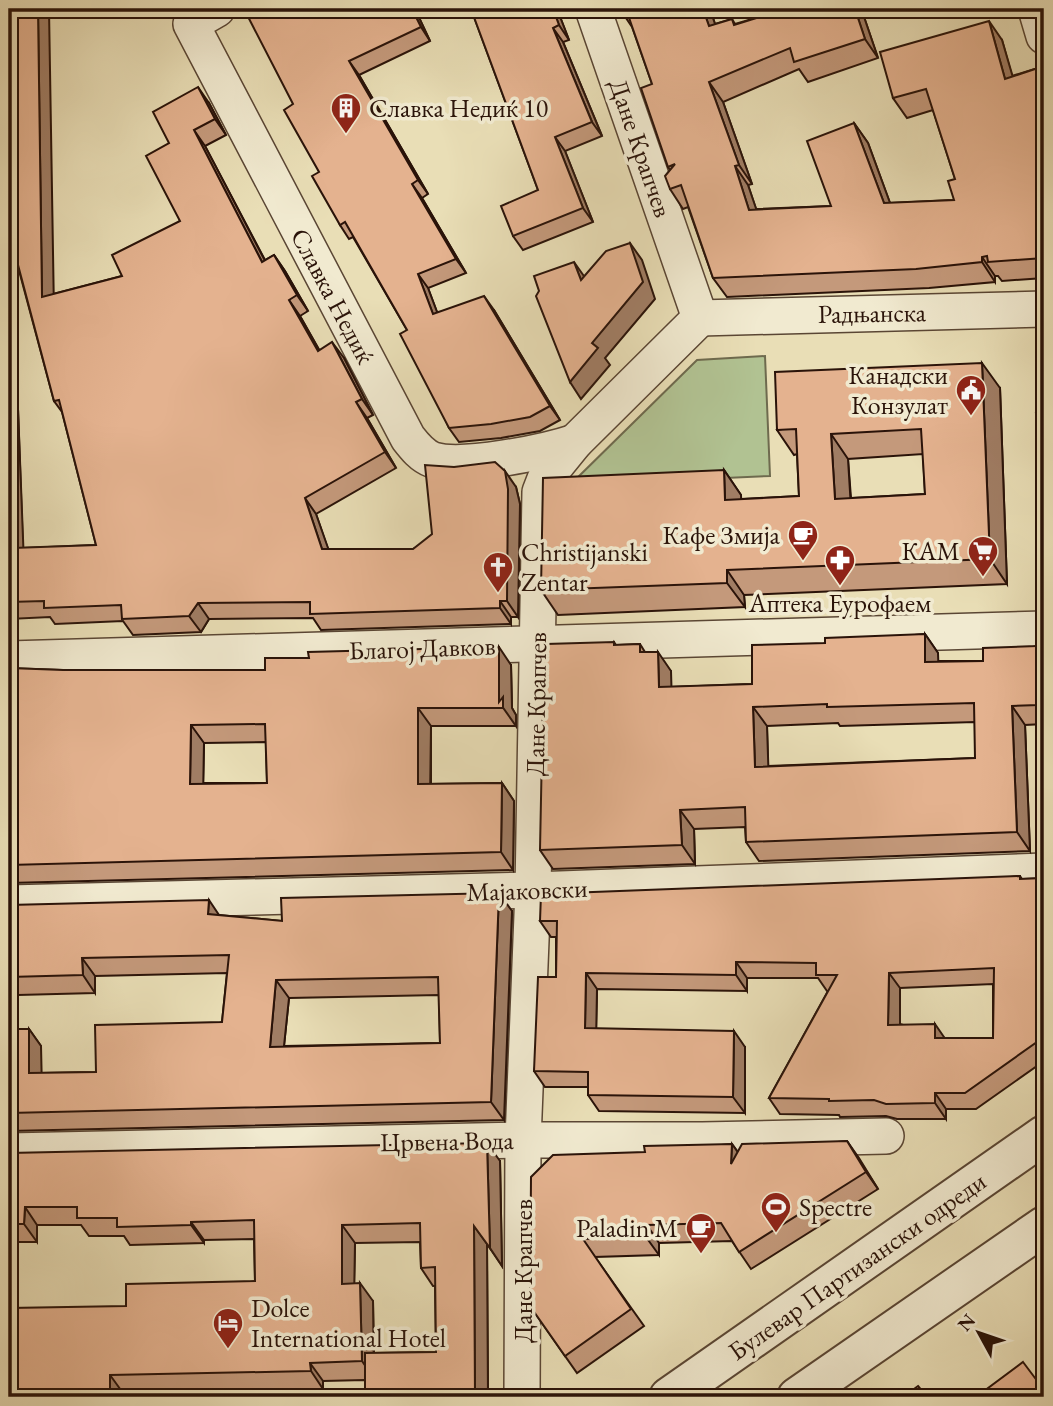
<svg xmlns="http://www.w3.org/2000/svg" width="1053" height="1406" font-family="'EB Garamond',serif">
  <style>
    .green { fill: #b1c292; stroke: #6e6a4e; stroke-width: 2 }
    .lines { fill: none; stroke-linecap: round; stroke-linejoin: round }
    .minor-casing { stroke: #5a4634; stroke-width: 38 }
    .tertiary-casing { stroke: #5a4634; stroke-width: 42 }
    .minor { stroke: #f1ead0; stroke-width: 35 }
    .tertiary { stroke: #f1ead0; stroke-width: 38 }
    .wall { fill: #c4997b; stroke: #2a1309; stroke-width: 2; fill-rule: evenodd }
    .shaded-wall { fill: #a07d64; stroke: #2a1309; stroke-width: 2 }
    .building { fill: #e4b28f; stroke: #2a1309; stroke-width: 2; fill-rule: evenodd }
    .labels { text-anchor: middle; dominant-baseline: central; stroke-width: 7; stroke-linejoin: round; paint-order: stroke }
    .poi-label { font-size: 26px; fill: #2a1309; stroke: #f1ead0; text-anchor: start }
    .street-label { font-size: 26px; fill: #2a1309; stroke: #f1ead0 }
  </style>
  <rect width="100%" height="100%" fill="#e9deb6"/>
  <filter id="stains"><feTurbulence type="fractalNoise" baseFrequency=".00286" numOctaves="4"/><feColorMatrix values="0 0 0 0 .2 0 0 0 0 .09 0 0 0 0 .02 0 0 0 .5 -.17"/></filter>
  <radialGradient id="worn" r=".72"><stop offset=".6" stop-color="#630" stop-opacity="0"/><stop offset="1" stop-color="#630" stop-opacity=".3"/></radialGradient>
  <path class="green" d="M765 356 770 476 570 485 697 360Z"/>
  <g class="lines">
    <g class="minor-casing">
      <g id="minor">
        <path d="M217 9 191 24 408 438C415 447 422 456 433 460 462 469 545 452 575 442"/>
        <path d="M593 9 700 318"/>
        <path d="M1036 9 1044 36"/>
        <path d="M700 318 1044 309"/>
        <path d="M9 659 1044 629"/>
        <path d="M9 903 533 890 1044 871"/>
        <path d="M9 1151 523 1140H702L886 1136"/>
        <path d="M522 1397 523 1140 533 890 540 492 545 479 575 442 700 318"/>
      </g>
    </g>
    <g class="tertiary-casing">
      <g id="tertiary">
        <path d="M669 1397 1044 1135"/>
        <path d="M797 1397 1044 1226"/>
      </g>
    </g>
    <use href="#minor" class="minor"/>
    <use href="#tertiary" class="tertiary"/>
  </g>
  <g class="wall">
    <path d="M9 9 53 294 122 276 180 221 169 143 209 103 226 135 205 146 265 260 274 255 285 271 308 311 300 316 319 350 344 358 373 415 367 418 396 468 316 514 328 549H413L516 487 520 504 518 617H511V624L321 630 313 618 209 619 201 632 133 635 123 621 55 624 50 617 9 619V396L18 409 23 548 96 545 62 412 54 401 17 263 12 264 13 293H9Z"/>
    <path d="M415 9 430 41 359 75 428 194 422 198 466 273 428 288 437 312 494 310 560 420 540 431 501 438 459 442 449 428 407 330 353 237 349 239 340 225 293 104Z"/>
    <path d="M471 9H557L569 40 563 42 602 136 565 151 593 222 523 250 513 236 538 190Z"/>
    <path d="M620 9H710L715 24 732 19 735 24 786 9H881L863 14 878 58 808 82 799 69 723 102 752 184 748 185 756 209 831 206 854 123 868 143 890 203 954 200 955 179 933 110 907 118 893 98 1002 40 1012 76 1044 66V278L1002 281 998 276H995V282L929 288 727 297 713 278 688 207 683 209 670 189V170L668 167 652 84 632 27Z"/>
    <path d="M1000 388 1007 584 744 595 745 607 558 615 541 590 724 470 741 495V499L799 496 797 454 794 455 777 430ZM923 454 925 494 851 498 848 459Z"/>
    <path d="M925 634 938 653V661H983L1036 646 1044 634V724L1025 725 1030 851 759 861 746 842 745 827 694 829 695 864 553 869 540 850 614 642 616 645 640 644 645 652 671 671V687L752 684 825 643ZM975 722V758L768 766 767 726 838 723 840 726Z"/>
    <path d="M511 665 512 708 516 715V726H431V784L502 783 514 801 513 870 9 883V668L63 670H265ZM266 742 267 783H203L204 743Z"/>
    <path d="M1020 876 1022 879 1044 878V1061L976 1109H946V1119H897L886 1116 840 1117 839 1115 780 1114 769 1098 828 991H827L818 978H747V991L597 989 596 1029 745 1047V1113L599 1111 588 1095V1087H545L534 1071 556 977V937H551L540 921ZM993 984V1038H945L900 1024V988Z"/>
    <path d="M9 905 219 915 282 921 512 911 504 1120 9 1131V1029H29L41 1046V1073L96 1072 222 1022 227 973 95 976V993L18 995 15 990H9ZM439 995 440 1043 284 1046 289 998Z"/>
    <path d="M847 1141 878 1189 751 1269 732 1241 659 1243V1255L595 1257 644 1326 577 1373 530 1306 645 1152 732 1144 738 1152Z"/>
    <path d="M9 1153 500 1161 502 1266 487 1244 488 1397 365 1380 323 1381V1389L123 1393V1397H9L126 1306 255 1281 254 1239 204 1240V1243L130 1245 124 1236H89L81 1225H37V1242H9ZM420 1242 421 1268 433 1286H435L436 1352 374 1353 373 1301 354 1284 355 1243Z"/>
  </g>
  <g class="shaded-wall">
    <path d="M38 9H49L54 313 42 297Z"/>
    <path d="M412 9H415L430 41 421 27Z"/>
    <path d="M553 9H557L569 40 559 25Z"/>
    <path d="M703 9H710L722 45 709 26Z"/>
    <path d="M855 9H860L863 14 878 58 865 39Z"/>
    <path d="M989 21 1002 40 1019 98 1005 79Z"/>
    <path d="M553 28 563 42 602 136 592 122Z"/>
    <path d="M349 61 359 75 428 194 418 180Z"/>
    <path d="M709 82 723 102 752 184 739 165Z"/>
    <path d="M198 87 209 103 226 135 215 119Z"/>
    <path d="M854 123 868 143 897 222 884 203Z"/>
    <path d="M194 130 205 146 274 278 262 262Z"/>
    <path d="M555 137 565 151 593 222 583 208Z"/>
    <path d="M735 166 748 185 763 229 749 210Z"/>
    <path d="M412 184 422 198 466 273 456 259Z"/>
    <path d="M630 243 642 260 655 299 605 358 610 365 581 399 570 382 592 343Z"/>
    <path d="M274 255 285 271 308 311 297 295Z"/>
    <path d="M982 257 995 276V282L982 262Z"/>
    <path d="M9 259 12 264 13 293 9 287Z"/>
    <path d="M574 262 586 279 581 280Z"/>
    <path d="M418 274 428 288 443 328 433 314Z"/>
    <path d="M484 296 494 310 560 420 550 406Z"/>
    <path d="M289 300 300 316 329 367 318 351Z"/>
    <path d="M332 342 344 358 373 415 362 399Z"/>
    <path d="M982 363 1000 388 1007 584 990 559Z"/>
    <path d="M9 396 18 409 24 564 13 548 9 446Z"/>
    <path d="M356 402 367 418 396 468 385 452Z"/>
    <path d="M831 434 848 459 852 524 835 499Z"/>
    <path d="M724 470 741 495 742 525 725 500Z"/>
    <path d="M505 471 516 487 520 504 518 617 507 601Z"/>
    <path d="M305 498 316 514 334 565 322 549Z"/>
    <path d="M727 570 744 595 745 607 727 583Z"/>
    <path d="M500 601 511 617V624L500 608Z"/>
    <path d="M198 603 209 619 201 632 189 616Z"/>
    <path d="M925 634 938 653 939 681 925 662Z"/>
    <path d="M499 647 511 665 512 708 516 715V726L499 702Z"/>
    <path d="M658 652 671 671 672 706 659 687Z"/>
    <path d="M1038 695 1044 704V714L1038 705Z"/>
    <path d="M1012 706 1025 725 1030 851 1017 832Z"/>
    <path d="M753 707 767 726 769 786 755 767Z"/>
    <path d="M418 708 431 726 430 802 418 784Z"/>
    <path d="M191 725 204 743 203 801 190 784Z"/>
    <path d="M502 783 514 801 513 870 501 852Z"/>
    <path d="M680 810 694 829 695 864 682 845Z"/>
    <path d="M499 893 512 911 504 1120 491 1102Z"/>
    <path d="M209 900 221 918 208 914Z"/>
    <path d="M82 958 95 976V993L83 975Z"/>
    <path d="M736 962 747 978V991L736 975Z"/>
    <path d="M586 973 597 989 596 1044 585 1028Z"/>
    <path d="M889 973 900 988V1040L888 1025Z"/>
    <path d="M276 980 289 998 282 1065 270 1047Z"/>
    <path d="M935 1024 946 1040 935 1038Z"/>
    <path d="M29 1029 41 1046 42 1091 29 1073Z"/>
    <path d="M734 1031 745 1047V1113L733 1097Z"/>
    <path d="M935 1093 946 1109V1119L935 1103Z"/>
    <path d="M847 1141 859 1158 878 1189 866 1172Z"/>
    <path d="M487 1143 500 1161 502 1266 490 1248Z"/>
    <path d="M732 1144 744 1161 731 1164Z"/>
    <path d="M25 1207 37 1225V1242L24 1224Z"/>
    <path d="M191 1222 204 1240V1243L191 1225Z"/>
    <path d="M342 1225 355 1243 354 1302 342 1284Z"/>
    <path d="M647 1225 659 1243V1255L646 1237Z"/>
    <path d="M474 1226 487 1244 488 1397H475Z"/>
    <path d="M360 1283 373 1301 374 1379 362 1361Z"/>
    <path d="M310 1363 323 1381V1389L311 1371Z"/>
    <path d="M110 1375 123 1393V1397H110Z"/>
  </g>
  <g class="building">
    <path d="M9 9H38L42 297 122 276 112 255 180 221 146 156 169 143 153 112 198 87 215 119 194 130 262 262 274 255 297 295 289 300 318 351 332 342 362 399 356 402 385 452 305 498 322 549H413L432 534 425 465 454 467 495 462 505 471 508 489 507 601H500V608L310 614V602L198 603 189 616 122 619 121 605 44 608V601L9 602V446L13 548 96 545 59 400 54 401 13 246 9 247Z"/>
    <path d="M244 9H412L421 27 349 61 418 180 412 184 456 259 418 274 433 314 484 296 550 406 530 417 491 424 449 428 400 334 407 330 345 222 340 225 312 176 319 172 284 110 293 104Z"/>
    <path d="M471 9H553L559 25 553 28 592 122 555 137 583 208 513 236 501 206 538 190Z"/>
    <path d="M620 9H703L709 26 732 19 734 25 786 9H855L865 39 794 62 790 48 709 82 739 165 735 166 749 210 831 206 807 141 854 123 884 203 954 200 948 181 955 179 926 89 893 98 880 52 989 21 1005 79 1044 66V258L988 262 987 256 982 257V262L916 269 713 278 681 185 670 189 665 176 675 164 668 167 641 88 652 84 626 9 621 11Z"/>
    <path d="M630 243 643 282 592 343 598 348 570 382 536 296 539 291 534 276 574 262 581 280 606 251Z"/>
    <path d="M982 363 990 559 727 570V583L541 590 543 478 724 470 725 500 799 496 796 429 777 430 775 372ZM921 429 925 494 835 499 831 434Z"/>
    <path d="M1044 410V439L1036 413Z"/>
    <path d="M925 634V662L983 661V648L1036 646V634H1044V695H1038V705L1012 706 1017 832 746 842 745 807 680 810 682 845 540 850 544 647 546 644 614 642V645L640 644V652H658L659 687 752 684V645L825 643V638ZM974 703 975 758 755 767 753 707 827 704V707Z"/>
    <path d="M499 647V702L503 697V708H418V784L502 783 501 852 9 865V668L63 670H265V658H309L308 652ZM265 724 267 783 190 784 191 725Z"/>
    <path d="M1020 876V879L1044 878V1037L965 1093H935V1103L886 1104 874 1100 829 1101V1099L769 1098 837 975H816V963L736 962V975L586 973 585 1028 734 1031 733 1097 588 1095V1072L534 1071 538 977H556L557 921H540L541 894ZM994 968 993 1038H935V1024L888 1025 889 973Z"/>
    <path d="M499 893 491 1102 9 1113V1029H29V1073L96 1072 95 1025 222 1022 229 955 82 958 83 975 9 977V905L209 900 208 914 282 921 281 898ZM438 977 440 1043 270 1047 276 980Z"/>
    <path d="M847 1141 866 1172 739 1252 721 1223 647 1225 646 1237 583 1239 631 1309 565 1356 530 1306 531 1177 553 1155 645 1152 644 1146 732 1144 731 1164 742 1144Z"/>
    <path d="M487 1143 490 1248 474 1226 475 1397H365V1353L436 1352 435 1267 421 1268 420 1223 342 1225V1284L360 1283 362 1361 310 1363 311 1371 110 1375V1397H9V1308L126 1306V1284L255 1281 254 1220 191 1222V1225L117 1227V1218H77V1207H25L24 1224H9V1153Z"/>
    <path d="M1023 1362 1044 1390V1397H976Z"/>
    <path d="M918 1386 927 1397H903Z"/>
  </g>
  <defs>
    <g id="building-pin" transform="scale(1.575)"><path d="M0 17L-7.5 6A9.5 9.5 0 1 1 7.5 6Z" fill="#8f2418" stroke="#f1ead0"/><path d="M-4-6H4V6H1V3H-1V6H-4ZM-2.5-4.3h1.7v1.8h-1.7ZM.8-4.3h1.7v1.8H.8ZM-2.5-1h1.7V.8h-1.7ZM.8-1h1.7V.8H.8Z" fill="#fff"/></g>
    <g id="civic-pin" transform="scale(1.575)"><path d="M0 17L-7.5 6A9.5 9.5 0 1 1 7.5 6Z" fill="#8f2418" stroke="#f1ead0"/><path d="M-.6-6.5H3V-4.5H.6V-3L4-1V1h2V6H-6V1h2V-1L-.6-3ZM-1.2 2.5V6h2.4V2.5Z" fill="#fff"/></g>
    <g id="cafe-pin" transform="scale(1.575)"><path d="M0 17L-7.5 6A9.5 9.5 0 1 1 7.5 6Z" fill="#8f2418" stroke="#f1ead0"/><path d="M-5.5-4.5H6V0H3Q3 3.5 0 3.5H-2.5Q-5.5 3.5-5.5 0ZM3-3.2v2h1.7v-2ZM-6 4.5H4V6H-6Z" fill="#fff"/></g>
    <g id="supermarket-pin" transform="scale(1.575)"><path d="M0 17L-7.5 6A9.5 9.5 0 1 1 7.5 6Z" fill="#8f2418" stroke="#f1ead0"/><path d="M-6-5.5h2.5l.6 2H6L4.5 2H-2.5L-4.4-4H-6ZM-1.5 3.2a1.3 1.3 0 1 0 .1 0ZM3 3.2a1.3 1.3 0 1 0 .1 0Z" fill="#fff"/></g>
    <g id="pharmacy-pin" transform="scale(1.575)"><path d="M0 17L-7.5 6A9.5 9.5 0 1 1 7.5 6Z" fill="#8f2418" stroke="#f1ead0"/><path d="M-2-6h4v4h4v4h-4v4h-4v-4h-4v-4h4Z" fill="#fff"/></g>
    <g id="church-pin" transform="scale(1.575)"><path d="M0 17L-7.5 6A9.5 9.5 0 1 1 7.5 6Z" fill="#8f2418" stroke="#f1ead0"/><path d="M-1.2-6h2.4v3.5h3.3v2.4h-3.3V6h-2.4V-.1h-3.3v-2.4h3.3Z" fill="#fff"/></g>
    <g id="stadium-pin" transform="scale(1.575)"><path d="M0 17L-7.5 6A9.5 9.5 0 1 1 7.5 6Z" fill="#8f2418" stroke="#f1ead0"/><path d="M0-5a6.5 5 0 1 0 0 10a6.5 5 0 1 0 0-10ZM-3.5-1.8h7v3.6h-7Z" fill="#fff"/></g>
    <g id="hotel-pin" transform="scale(1.575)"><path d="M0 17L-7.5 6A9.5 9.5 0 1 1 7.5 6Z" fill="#8f2418" stroke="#f1ead0"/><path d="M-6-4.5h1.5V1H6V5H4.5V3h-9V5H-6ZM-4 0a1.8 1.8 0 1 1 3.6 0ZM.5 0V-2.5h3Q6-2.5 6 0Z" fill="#fff"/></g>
  </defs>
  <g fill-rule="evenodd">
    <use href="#building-pin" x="346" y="108"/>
    <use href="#civic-pin" x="971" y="390"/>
    <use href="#cafe-pin" x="803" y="535"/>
    <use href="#supermarket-pin" x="983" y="551"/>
    <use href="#pharmacy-pin" x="840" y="560"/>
    <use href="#church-pin" x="498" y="567"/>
    <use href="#stadium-pin" x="776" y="1207"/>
    <use href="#cafe-pin" x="701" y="1228"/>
    <use href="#hotel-pin" x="228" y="1323"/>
  </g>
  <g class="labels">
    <g class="poi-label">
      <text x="369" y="108">Славка Недиќ 10</text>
      <text x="948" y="375" text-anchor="end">Канадски<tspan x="948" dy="30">Конзулат</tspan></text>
      <text x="780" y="535" text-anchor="end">Кафе Змија</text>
      <text x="960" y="551" text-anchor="end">КАМ</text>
      <text x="521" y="552">Christijanski<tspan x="521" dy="30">Zentar</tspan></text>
      <text x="840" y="603" text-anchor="middle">Аптека Еурофаем</text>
      <text x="799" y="1207">Spectre</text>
      <text x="678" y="1228" text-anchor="end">Paladin M</text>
      <text x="251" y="1308">Dolce<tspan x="251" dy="30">International Hotel</tspan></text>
    </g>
    <g class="street-label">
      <text transform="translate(641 148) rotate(71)">Дане Крапчев</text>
      <text transform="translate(333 296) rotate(62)">Славка Недиќ</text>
      <text transform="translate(872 313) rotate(-1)">Радњанска</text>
      <text transform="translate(422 648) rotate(-2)">Благој Давков</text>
      <text transform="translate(536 704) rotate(-89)">Дане Крапчев</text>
      <text transform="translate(527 890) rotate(-2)">Мајаковски</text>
      <text transform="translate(447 1141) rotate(-1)">Црвена Вода</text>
      <text transform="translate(857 1266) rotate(-35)">Булевар Партизански одреди</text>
      <text transform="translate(523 1271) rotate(-90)">Дане Крапчев</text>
    </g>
  </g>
  <rect width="1053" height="1406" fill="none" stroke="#e9deb6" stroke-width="35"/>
  <rect x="10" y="10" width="1032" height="1385" fill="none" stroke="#2a1309" stroke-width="3.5"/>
  <rect x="18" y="18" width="1018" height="1371" fill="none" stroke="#2a1309" stroke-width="2"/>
  <g transform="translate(979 1333) rotate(310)" stroke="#f1ead0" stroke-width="5" paint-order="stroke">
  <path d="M0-5L12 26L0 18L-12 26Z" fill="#2a1309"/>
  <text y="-10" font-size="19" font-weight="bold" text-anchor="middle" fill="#2a1309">N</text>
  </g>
  <rect width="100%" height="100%" filter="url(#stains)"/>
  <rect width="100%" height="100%" fill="url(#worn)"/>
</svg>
